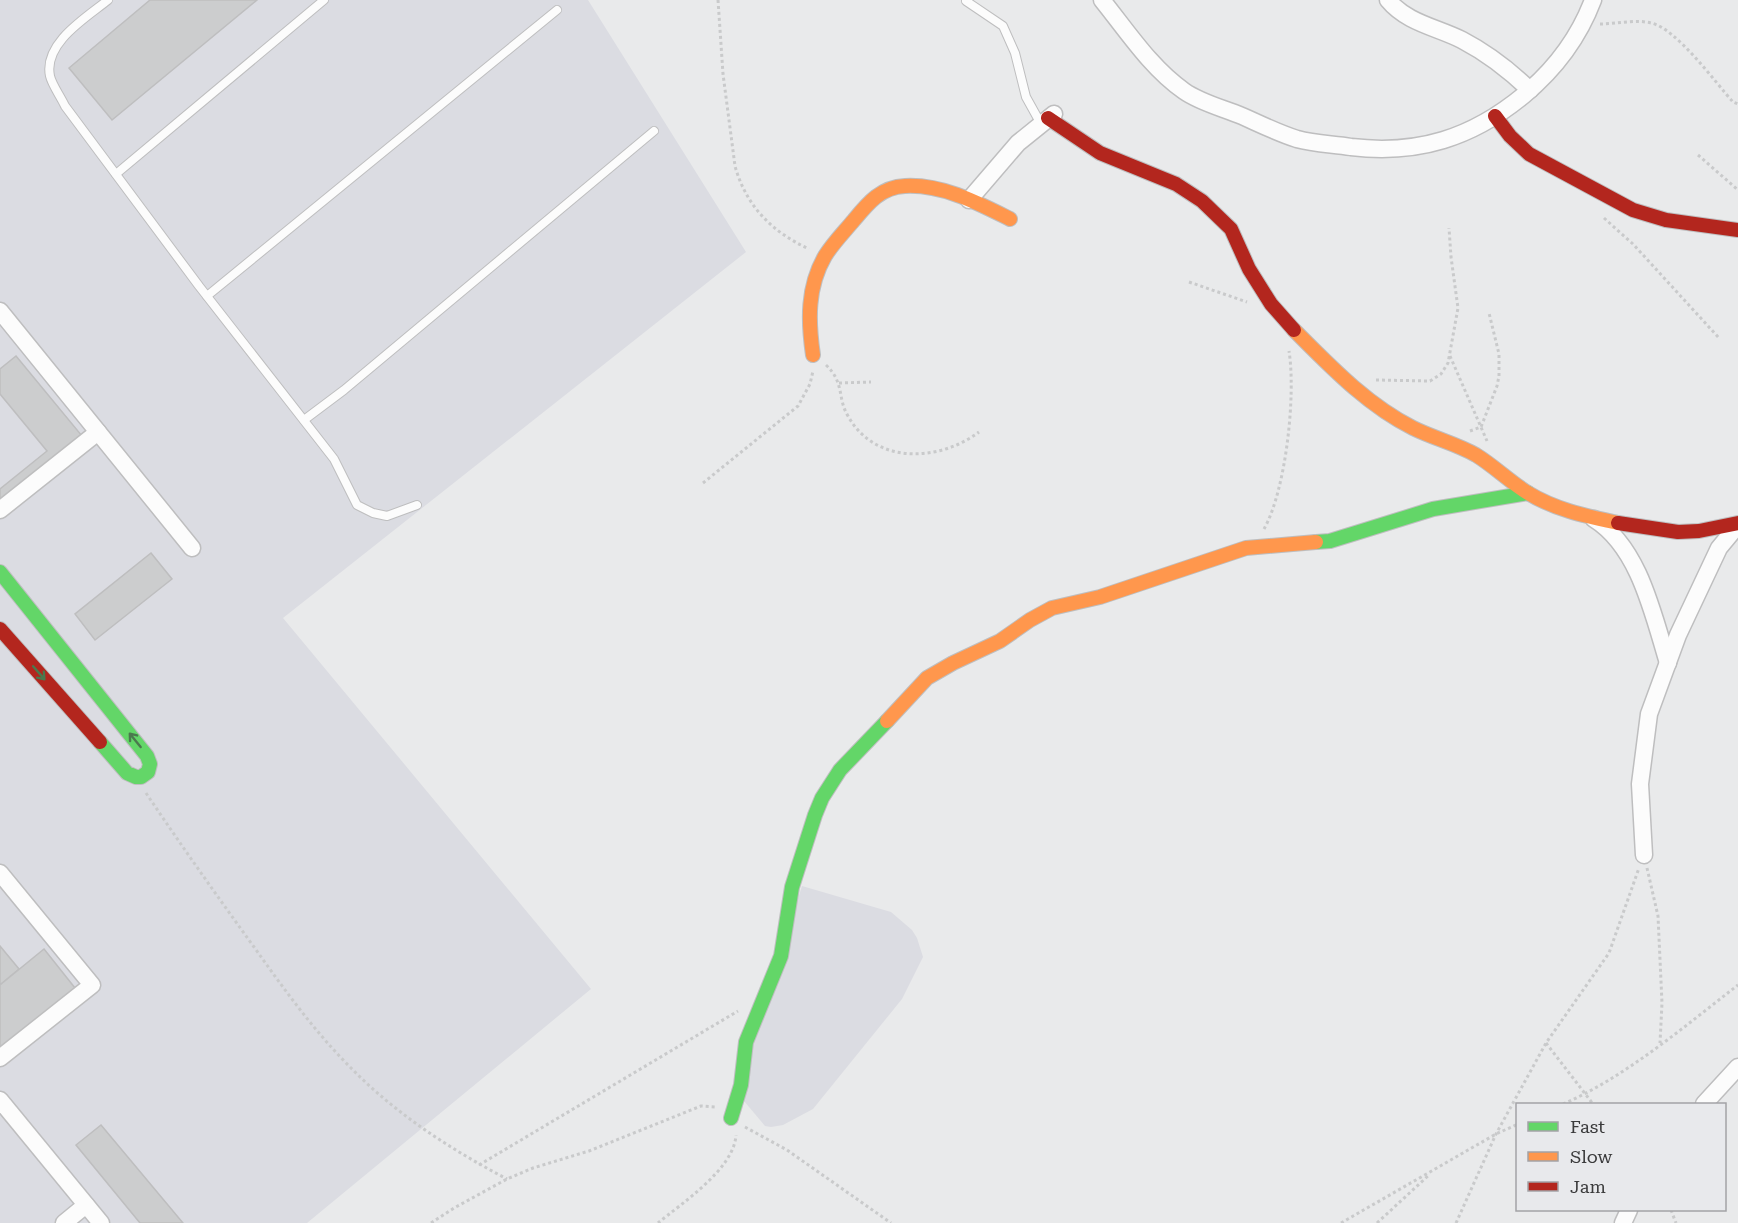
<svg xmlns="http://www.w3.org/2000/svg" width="1738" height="1223" font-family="'Roboto Serif',serif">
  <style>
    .built { fill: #dbdce2 }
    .building { fill: #cccdce; stroke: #bebebf; stroke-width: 1.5 }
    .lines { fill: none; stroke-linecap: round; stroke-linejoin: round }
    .lane-casing { stroke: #bebebf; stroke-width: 10 }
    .street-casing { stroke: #bebebf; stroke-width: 19 }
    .fast-casing { stroke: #bebebf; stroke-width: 16 }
    .slow-casing { stroke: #bebebf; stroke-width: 16 }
    .jam-casing { stroke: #bebebf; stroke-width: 16 }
    .path { stroke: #c9cacb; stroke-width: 3; stroke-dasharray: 3 3; stroke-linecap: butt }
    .lane { stroke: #fcfcfc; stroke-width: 8 }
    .street { stroke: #fcfcfc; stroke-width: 16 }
    .fast { stroke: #63d668; stroke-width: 14 }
    .slow { stroke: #ff974d; stroke-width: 14 }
    .jam { stroke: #b3261e; stroke-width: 14 }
    .oneway { stroke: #4b794e }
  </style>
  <rect width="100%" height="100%" fill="#e9eaeb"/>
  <g class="built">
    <path d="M0 0H588L746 252 283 618 591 989 307 1223H0Z"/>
    <path d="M802 886 891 912 912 930 917 938 923 957 902 999 813 1109 783 1125 771 1127 765 1126 744 1101 751 1047Z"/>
  </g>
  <g class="building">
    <path d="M150 0H257L112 120 69 68Z"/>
    <path d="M16 356 87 442 0 506V489L47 451 0 394V369Z"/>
    <path d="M151 553 172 579 95 640 75 614Z"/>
    <path d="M0 946 19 969 0 985Z"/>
    <path d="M44 949 75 988 0 1049V985Z"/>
    <path d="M101 1125 183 1223H140L76 1145Z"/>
  </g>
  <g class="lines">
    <g class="lane-casing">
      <g id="lane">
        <path d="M108 0C87 17 43 43 50 76 52 85 61 97 65 106L199 286 334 459 357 505 373 513 387 516 417 505"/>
        <path d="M966 1 1003 26 1015 53 1026 97 1041 124"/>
        <path d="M116 174 324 0"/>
        <path d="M207 296 557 10"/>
        <path d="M304 420 344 390 654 131"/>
      </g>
    </g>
    <g class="street-casing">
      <g id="street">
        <path d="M1102 0C1127 31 1151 68 1184 91 1201 103 1223 108 1242 116 1260 124 1278 133 1297 139 1315 144 1333 144 1351 147 1418 155 1472 138 1524 95 1554 70 1579 37 1593 0"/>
        <path d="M1388 0C1407 23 1436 27 1462 40 1487 53 1509 70 1530 90"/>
        <path d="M969 200 1018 143 1054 114"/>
        <path d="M0 311 192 548"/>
        <path d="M0 510 98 432"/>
        <path d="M1594 519C1639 547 1653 614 1668 663"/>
        <path d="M1644 855 1640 784 1649 714 1678 635 1719 548 1738 525"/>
        <path d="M0 873 92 985 0 1058"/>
        <path d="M0 1100 101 1223"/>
        <path d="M1704 1104 1738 1067"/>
        <path d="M64 1223 86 1205"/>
        <path d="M1623 1223 1629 1210"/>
      </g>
    </g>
    <g class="fast-casing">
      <g id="fast">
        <path d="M1316 542 1330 541 1433 509 1528 493"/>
        <path d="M0 572 147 756 150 764 148 772 141 777H136L127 773 100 742"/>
        <path d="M731 1118 741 1085 746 1042 781 956 792 887 815 815 822 798 840 770 887 721"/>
      </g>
    </g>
    <g class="slow-casing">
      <g id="slow">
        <path d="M1294 330C1330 366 1367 405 1413 428 1433 438 1457 444 1476 455 1494 466 1510 482 1528 493 1556 510 1586 516 1618 523"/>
        <path d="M813 355C808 321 807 287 825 256 833 243 844 232 854 220 868 203 881 187 905 186 942 184 978 203 1010 219"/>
        <path d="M887 721 927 678 953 663 1000 641 1030 620 1052 608 1100 597 1246 548 1316 542"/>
      </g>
    </g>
    <g class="jam-casing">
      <g id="jam">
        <path d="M1495 116 1510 136 1529 154 1633 210 1666 220 1738 230"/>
        <path d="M1048 118 1100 153 1176 184 1202 201 1231 229 1249 269 1271 304 1294 330"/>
        <path d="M1618 523 1678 532 1699 531 1738 523"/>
        <path d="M0 629 100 742"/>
      </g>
    </g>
    <g class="path">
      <path d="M718 0 723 74 735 166C746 206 772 232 809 249"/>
      <path d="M1600 24C1617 24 1635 19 1651 23 1676 28 1715 82 1733 102L1738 104"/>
      <path d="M1698 155 1738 190"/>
      <path d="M1604 218 1633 244 1719 338"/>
      <path d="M1189 282 1247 302"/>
      <path d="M1450 356 1487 441"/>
      <path d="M826 365C845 383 837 398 848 416 875 465 939 462 979 432"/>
      <path d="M1376 380 1430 381 1441 374 1448 363 1458 308 1451 257 1449 228"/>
      <path d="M839 383 871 382"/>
      <path d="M1470 431 1481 427 1497 386 1499 376V354L1489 313"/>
      <path d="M703 483 798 406 810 384 813 371"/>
      <path d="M1264 529C1286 490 1296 395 1289 351"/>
      <path d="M146 793C181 845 217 896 254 947 284 989 314 1031 351 1068 396 1114 450 1149 507 1179"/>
      <path d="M1647 868 1658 916 1662 1003 1660 1043"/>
      <path d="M1546 1043 1593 1104"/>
      <path d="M1563 1104C1624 1078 1685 1026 1738 985"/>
      <path d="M745 1127 787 1150 891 1223"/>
      <path d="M479 1165 738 1011"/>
      <path d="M1671 1210 1676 1223"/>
      <path d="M431 1223 454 1208 507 1179 533 1168 589 1151 701 1106 716 1107"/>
      <path d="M658 1223C682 1203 734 1169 736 1135"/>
      <path d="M1341 1223 1496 1134 1518 1124"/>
      <path d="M1377 1223 1429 1175"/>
      <path d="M1456 1223 1496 1134 1546 1043 1609 953 1639 868"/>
    </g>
    <use href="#lane" class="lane"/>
    <use href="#street" class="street"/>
    <use href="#fast" class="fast"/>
    <use href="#slow" class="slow"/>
    <use href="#jam" class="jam"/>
  </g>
  <defs><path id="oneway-shaft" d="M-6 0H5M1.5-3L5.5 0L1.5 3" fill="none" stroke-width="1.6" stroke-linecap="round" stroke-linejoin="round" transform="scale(1.5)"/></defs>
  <g class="oneway">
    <use href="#oneway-shaft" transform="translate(39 673) rotate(49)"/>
    <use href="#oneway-shaft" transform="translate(135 740) rotate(-129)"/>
  </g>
  <rect x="1516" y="1103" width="210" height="108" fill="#e8e9ec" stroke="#a3a3a6" stroke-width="1.5"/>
  <rect x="1528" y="1122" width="30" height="9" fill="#63d668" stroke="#a3a3a6" stroke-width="1.5"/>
  <text x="1570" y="1133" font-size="18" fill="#3b3b3c">Fast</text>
  <rect x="1528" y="1152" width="30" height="9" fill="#ff974d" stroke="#a3a3a6" stroke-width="1.5"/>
  <text x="1570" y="1163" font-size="18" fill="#3b3b3c">Slow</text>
  <rect x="1528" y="1182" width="30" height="9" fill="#b3261e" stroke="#a3a3a6" stroke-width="1.5"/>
  <text x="1570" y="1193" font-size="18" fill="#3b3b3c">Jam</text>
</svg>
